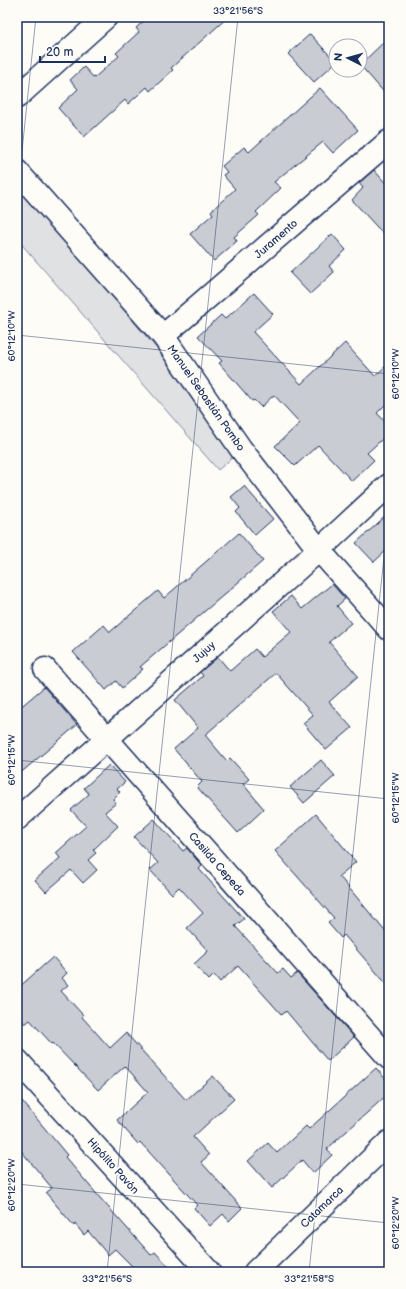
<svg xmlns="http://www.w3.org/2000/svg" width="406" height="1289" font-family="'Balsamiq Sans',sans-serif">
  <style>
    .green { fill: #e0e1e3; stroke: #7e88a0 }
    .building { fill: #c9ccd3; stroke: #1b2f5e }
    .lines { fill: none; stroke-linecap: round; stroke-linejoin: round }
    .street-casing { stroke: #1b2f5e; stroke-width: 25 }
    .street { stroke: #fdfcf7; stroke-width: 22 }
    .ticks { fill: none; stroke: #1b2f5e; stroke-width: 1; stroke-opacity: 0.45 }
    .labels { text-anchor: middle; dominant-baseline: central; stroke-width: 4; stroke-linejoin: round; paint-order: stroke }
    .street-label { font-size: 11px; fill: #1b2f5e; stroke: #fdfcf7 }
    .neatline { fill: none; stroke: #1b2f5e; stroke-width: 1.5 }
    .ticks-label { font-size: 10px; text-anchor: middle; fill: #1b2f5e }
  </style>
  <rect width="100%" height="100%" fill="#fdfcf7"/>
  <filter id="ink" filterUnits="userSpaceOnUse"><feTurbulence type="fractalNoise" baseFrequency=".025" numOctaves="2"/><feDisplacementMap in="SourceGraphic" scale="8" xChannelSelector="R" yChannelSelector="G"/><feConvolveMatrix kernelMatrix="1 2 1 2 8 2 1 2 1" color-interpolation-filters="sRGB"/></filter>
  <g filter="url(#ink)">
    <path class="green" d="M17 185 157 349 233 457 218 470 17 239Z"/>
    <g class="building">
      <path d="M148 17H228L171 68 173 70 150 91 147 87 128 104 125 100 84 137 58 108 78 89 70 80 84 67 94 78 119 56 116 53 139 32 136 28Z"/>
      <path d="M310 34 336 62 314 82 288 54Z"/>
      <path d="M389 37V98L360 65Z"/>
      <path d="M320 88 358 130 333 153 323 142 274 182 281 188 256 212 259 215 234 237 237 241 214 261 190 234 213 214 211 211 235 189 223 175 227 172 222 166 244 147 249 152Z"/>
      <path d="M374 170 389 187V240L352 200 363 188 359 183Z"/>
      <path d="M332 234 346 250 329 266 334 272 310 294 290 273Z"/>
      <path d="M254 293 273 314 253 332 301 384 345 343 375 376 389 363V401L377 413 389 426V433L367 453 374 460 352 481 318 445 295 466 275 446 300 423 274 395 261 407 254 400 252 401 219 363 222 361 198 336 221 315 225 319Z"/>
      <path d="M244 486 273 519 255 535 236 512 240 508 231 497Z"/>
      <path d="M389 513V548L374 562 356 543Z"/>
      <path d="M239 533 263 561 140 667 143 669 122 688 116 681 106 690 73 652 104 625 110 632 158 591 164 598Z"/>
      <path d="M332 584 345 599 337 606 351 623 329 642 358 676 329 702 352 728 326 750 303 723 313 715 276 673 205 735 227 761 230 758 249 779 243 784 264 809 238 833 197 787 202 782 174 749 198 728 175 700 203 676 200 672 218 657 230 671 255 649 262 657 291 632 273 611 291 596 302 609Z"/>
      <path d="M44 687 77 725 17 776V710Z"/>
      <path d="M321 760 335 776 304 803 290 787Z"/>
      <path d="M109 765 125 782 117 789 120 792 113 799 116 803 105 812 118 826 93 850 96 853 88 860 97 870 83 883 71 870 46 892 35 880 60 858 56 853 86 826 71 810 89 794 84 788Z"/>
      <path d="M316 814 356 862 339 876 389 936V987L344 935 341 938 328 923 334 918 275 851Z"/>
      <path d="M154 819 183 851 187 848 202 866 199 869 244 919 235 926 278 973 283 969 291 978 297 973 354 1037 328 1061 286 1011 282 1015 238 966 220 982 214 975 209 980 194 964 208 951 187 928 203 913 179 887 172 894 150 870 158 863 134 837Z"/>
      <path d="M53 957 67 973 62 978 68 985 61 991 83 1015 82 1017 110 1048 126 1033 186 1100 213 1076 234 1099 193 1137 209 1155 201 1162 242 1208 229 1221 223 1214 210 1226 194 1208 197 1205 140 1142 138 1144 117 1120 148 1092 125 1066 98 1090 53 1043 52 1044 30 1020 25 1024 17 1015V989Z"/>
      <path d="M376 1068 389 1083V1093L327 1149 332 1155 313 1173 302 1160 272 1188 248 1161 268 1143 277 1153 306 1126 309 1129Z"/>
      <path d="M17 1095 67 1155 65 1157 101 1199 151 1255 155 1252 174 1272H134L136 1270 115 1249 108 1255 88 1231 84 1235 75 1224 74 1226 46 1193 52 1188 17 1146Z"/>
    </g>
    <g class="lines">
      <g class="street-casing">
        <g id="street">
          <path d="M17 97 106 17"/>
          <path d="M17 171 163 336 241 449 319 550 389 629"/>
          <path d="M163 336 389 141"/>
          <path d="M45 669 389 1058"/>
          <path d="M17 819 319 550 389 485"/>
          <path d="M17 1060 209 1272"/>
          <path d="M255 1272 389 1142"/>
        </g>
      </g>
      <use href="#street" class="street"/>
    </g>
  </g>
  <path class="ticks" d="M17 199 36 17M17 335 389 374M17 760 389 799M17 1184 389 1223M107 1272 238 17M309 1272 389 509"/>
  <g class="labels">
    <g class="street-label">
      <text transform="translate(276 239) rotate(-41)">Juramento</text>
      <text transform="translate(206 398) rotate(55)">Manuel Sebastián Pombo</text>
      <text transform="translate(204 652) rotate(-42)">Jujuy</text>
      <text transform="translate(217 864) rotate(49)">Casilda Cepeda</text>
      <text transform="translate(113 1166) rotate(48)">Hipólito Pavón</text>
      <text transform="translate(322 1207) rotate(-44)">Catamarca</text>
    </g>
  </g>
  <rect width="406" height="1289" fill="none" stroke="#fdfcf7" stroke-width="44"/>
  <g transform="translate(348 58) rotate(276)"><circle r="19" fill="#fdfcf7" stroke="#a3aaba"/>
  <path d="M0-3L7 15L0 10L-7 15Z" fill="#1b2f5e"/>
  <text y="-6" font-size="11" font-weight="bold" text-anchor="middle" fill="#1b2f5e">N</text>
  </g>
  <path d="M40 56v6h65v-6" fill="none" stroke="#1b2f5e" stroke-width="2"/>
  <text x="46" y="56" font-size="12" fill="#1b2f5e" stroke="#fdfcf7" stroke-width="3" paint-order="stroke">20 m</text>
  <rect x="22" y="22" width="362" height="1245" class="neatline"/>
  <g class="ticks-label">
    <text x="238" y="14">33°21'56"S</text>
    <text transform="translate(11 336) rotate(-90)" y="4">60°12'10"W</text>
    <text transform="translate(395 374) rotate(-90)" y="4">60°12'10"W</text>
    <text transform="translate(11 760) rotate(-90)" y="4">60°12'15"W</text>
    <text transform="translate(395 798) rotate(-90)" y="4">60°12'15"W</text>
    <text transform="translate(11 1185) rotate(-90)" y="4">60°12'20"W</text>
    <text transform="translate(395 1223) rotate(-90)" y="4">60°12'20"W</text>
    <text x="107" y="1282">33°21'56"S</text>
    <text x="309" y="1282">33°21'58"S</text>
  </g>
</svg>
